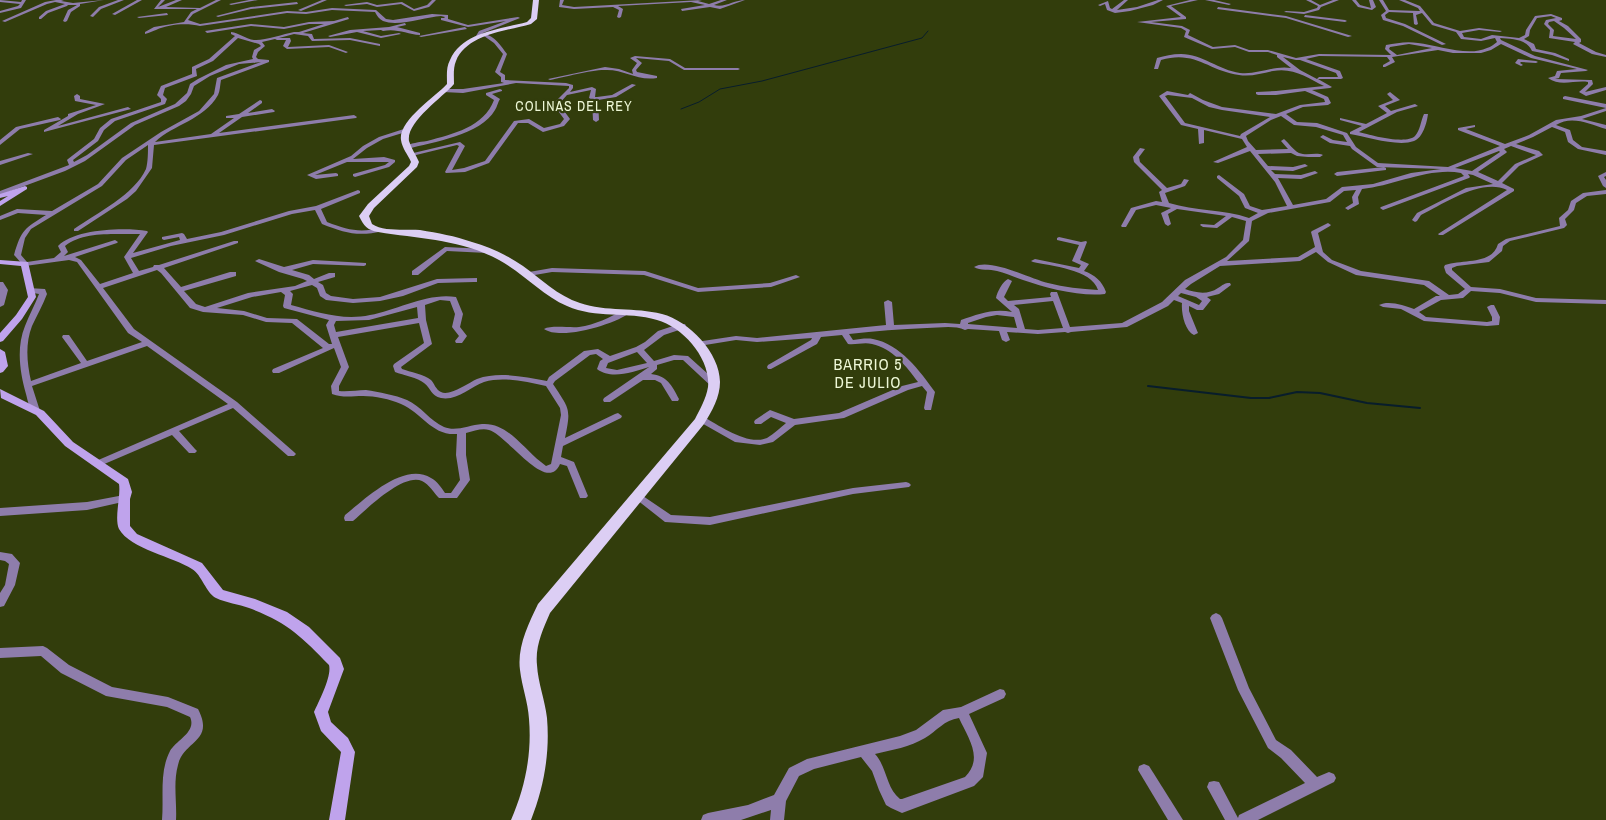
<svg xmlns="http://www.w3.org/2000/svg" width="1606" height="820" font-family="'Archivo Narrow',sans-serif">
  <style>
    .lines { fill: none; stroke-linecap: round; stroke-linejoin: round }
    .stream-far1 { stroke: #081d2b; stroke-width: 1 }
    .stream { stroke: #081d2b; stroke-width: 2 }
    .street { fill: #8e7dab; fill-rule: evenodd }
    .secondary { fill: #bfa3ec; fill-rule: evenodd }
    .primary { fill: #dccef4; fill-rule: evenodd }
    .labels { text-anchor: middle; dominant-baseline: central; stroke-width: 4.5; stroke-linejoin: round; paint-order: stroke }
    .far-neighbourhood-label { font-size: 14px; letter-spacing: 1px; fill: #eef8d7; stroke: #323d0c }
    .neighbourhood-label { font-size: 16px; letter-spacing: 1px; fill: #eef8d7; stroke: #323d0c }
  </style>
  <rect width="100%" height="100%" fill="#323d0c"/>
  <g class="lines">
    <path class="stream-far1" d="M681 109 699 102 720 89 762 81 922 38 928 31"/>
    <path class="stream" d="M1148 386 1251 398H1269L1297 392 1320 393 1367 403 1420 408"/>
    <g class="street">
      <path d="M0 0 21 2 22 0H26L21 8 0 13V11L18 6 20 4 0 2Z"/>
      <path d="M56 0H64L61 1 73 3 104 0 80 4V6L71 12 67 21 65 22 63 21 68 10 77 5H68L67 6 48 13 41 19H39V17L46 11 65 4 55 2 47 4 5 22 2 21 45 2Z"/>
      <path d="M118 0H124L101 9 93 17 90 16 99 7Z"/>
      <path d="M137 0H142L115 15 112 14Z"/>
      <path d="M161 0H165L158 7 176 0H182L166 7 200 8 216 0H221L193 14 188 20 200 24 287 11 306 12 332 8 376 10 386 19 393 20 432 14 448 15V19L468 25 518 17 520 18 483 33 481 36 482 37 480 38 476 36 479 31 506 21 468 27 441 20V18H444L445 17 441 16C425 17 398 27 383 21 379 19 377 16 375 12L332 10 306 14 287 13 200 26C187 23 169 24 156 30 152 31 150 33 145 34V32L154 27 184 22 191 12 197 9H154Z"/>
      <path d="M249 0H258L231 5 229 4Z"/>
      <path d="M322 0H327L301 11 298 10Z"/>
      <path d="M432 0H436L429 7 414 11 401 4 377 7 367 4 346 6 344 5 367 2 377 5 402 2 414 9 427 5Z"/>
      <path d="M560 0H564L562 5 574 7 702 0 698 1 709 4 721 0H727L714 5C725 8 734 0 745 0L720 9 710 7 682 11 681 9 705 5 691 2 618 6 623 9 621 17 619 18 617 17 619 10 613 7 574 9 559 7Z"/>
      <path d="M1124 0H1128L1117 10 1137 7 1158 0H1163L1153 5 1130 11 1115 13 1107 10 1105 4 1100 6 1098 5 1108 1 1110 8 1112 9Z"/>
      <path d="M1190 0H1198L1171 6 1186 17V19L1151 22 1182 26 1190 30 1188 35 1213 47 1235 45 1249 50H1268L1296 58 1319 54 1391 55 1385 49 1386 45C1397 43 1407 41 1418 43 1437 45 1468 57 1487 48 1491 47 1494 44 1497 42L1495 38 1481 41 1461 39 1456 32 1432 25 1422 13 1416 15 1418 24 1416 25 1414 24 1413 13 1389 12 1385 15 1386 18 1405 24 1446 44 1442 45 1403 26 1383 20 1381 15 1386 11 1379 0H1383L1389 10 1420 11 1418 8 1399 0H1405L1420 6 1434 23 1460 31 1479 28 1502 31 1500 32 1479 30 1462 33 1464 37 1481 39 1492 35 1519 38 1525 35 1526 30 1535 16 1551 14 1562 18V20L1559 21 1568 26 1581 39V42L1579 43 1596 52 1606 55V57L1592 54 1573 44 1575 42 1549 38 1550 30 1544 24 1546 20 1556 18 1551 16 1537 18 1530 30 1529 36 1524 39 1534 44 1536 49 1555 53 1569 59V61L1552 55 1532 51C1527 39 1512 39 1500 38L1501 40 1535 56 1588 70 1586 71 1561 73 1559 78 1555 79H1556L1590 80H1592L1593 84 1585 92 1606 87V90L1586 96 1579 92 1588 84V82C1574 80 1560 87 1548 78L1555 76 1557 71 1577 69 1531 58 1501 44 1491 50 1481 53H1453L1438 50 1392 57 1395 62 1385 67H1383V65L1390 61 1387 57 1319 56 1306 59 1340 71 1343 78 1341 79H1318L1332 87 1330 88 1312 90 1328 97 1331 103 1328 105 1303 107 1286 114 1297 122 1317 123 1347 133 1356 147 1378 163 1448 167 1500 146 1458 130V128L1475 125V127L1466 129 1505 144 1529 135 1556 120 1581 116 1606 108 1563 99V97L1565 96 1606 104V111L1582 119 1606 125V129C1589 124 1572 115 1556 125L1570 130 1573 140 1582 147 1606 151V155L1578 149 1568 142 1565 132 1552 127 1533 137 1516 144 1539 151 1543 155 1519 166 1502 183 1514 189V191L1443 235H1439L1438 234 1507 190C1482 178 1445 203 1421 215L1417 221 1415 222 1412 220 1417 213 1466 188 1493 184 1473 175 1468 174 1470 177 1469 178 1383 210 1380 208 1381 207 1464 176 1461 173C1429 167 1394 186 1362 189L1358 197 1359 204 1348 210 1345 208 1353 203 1352 197 1356 190 1344 191 1330 202 1268 213 1252 221 1249 241 1227 261 1298 257 1315 247 1311 232 1312 231 1328 223 1331 225 1330 226 1318 233 1323 252 1332 260 1361 271 1429 281 1449 295 1458 294 1465 289 1446 273 1444 267 1445 265C1464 259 1492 265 1498 244L1506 239 1560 226 1559 218 1568 210 1571 201 1583 193 1606 190V194L1587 196 1576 203 1574 210 1565 219 1567 225 1564 228 1510 241 1503 246 1502 251 1489 262 1457 266 1452 268V270L1471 287 1500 289 1536 298 1606 300V304L1536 302 1500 293 1471 291 1463 298 1441 300 1419 312 1426 317 1487 322 1492 321V317L1487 307 1491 305H1494L1500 317 1499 325 1487 326 1424 321 1401 309 1383 307 1379 305C1388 300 1404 305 1414 309L1436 296H1440L1424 285 1356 275 1328 262 1316 252 1300 261 1220 266 1191 284 1185 289C1196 293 1208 295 1218 288 1223 285 1224 283 1230 283L1231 285 1219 294 1207 297 1211 300 1203 310H1197L1189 306V311L1198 333 1194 335C1185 331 1181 313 1182 303L1174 300 1168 306 1127 327 1071 332 1068 333 1065 332 1038 334 1007 332 1010 340 1006 342 1002 340 999 331 968 329 965 330C954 325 939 328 927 328 901 329 875 331 849 334L853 340C860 339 867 338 873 339 900 344 920 371 935 392L931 410H925L924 408 927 392 922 386 908 390 844 418 795 425 773 442 760 445 735 442 698 421 697 419 698 417H704C720 426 748 446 767 438 774 434 781 427 786 423L771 417 761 424H755L754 422 755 420 770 410 794 419 839 413 902 386 918 382C907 367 892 348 872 344 864 342 856 345 848 344L842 335 821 337 817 344 771 369H768L767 367 768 365 811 340 812 338 757 342 736 340 699 346H696L695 344 696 342 736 336 757 338 886 325 884 302 888 300 892 302 894 325 945 323 960 324 961 320C978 314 994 308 1012 312L996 298C997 292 1003 281 1008 279L1012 281 1004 297 1008 301 1051 297 1050 294 1051 292H1057L1070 327 1122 323 1162 302 1185 280 1226 257 1243 240 1246 221 1232 217 1217 228 1203 227 1200 225 1201 224 1214 225 1226 216 1177 209 1168 214 1171 224 1168 226 1165 224 1161 213 1171 208 1156 205 1136 210 1126 227H1122L1121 226 1131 208 1156 201 1162 202 1159 192 1162 190 1134 162 1133 157 1140 148 1145 149 1139 157 1140 162 1167 188 1181 184 1184 179 1189 180 1185 186 1165 193 1169 203C1195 211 1223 209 1249 218L1258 213 1245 208 1239 196 1217 178V176L1219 175 1244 194 1250 206 1262 210 1287 206 1275 182 1250 151 1218 163 1213 162 1247 147 1242 139 1204 130V143L1199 144 1198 129 1181 125 1159 96 1167 91 1188 95 1190 93 1203 100 1222 107 1276 114 1300 105 1325 102 1324 99 1305 91 1276 95H1258L1256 94V92L1276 91 1324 86C1308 78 1293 67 1273 71 1262 73 1251 77 1239 75 1208 71 1196 50 1161 60L1158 69H1154L1157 58C1165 56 1172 54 1181 54 1202 54 1219 70 1240 73 1258 75 1274 65 1291 68L1277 57V55L1268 52H1249L1235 47 1212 49 1184 37 1186 31 1181 28 1137 22 1181 17 1166 6ZM1554 21 1564 28 1576 39 1553 36 1554 30 1548 24 1549 22ZM1409 44 1432 48 1397 55 1389 49 1390 47ZM1283 57 1296 60H1300L1336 73 1338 77H1319L1317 79 1300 70ZM1168 95 1192 98 1209 107 1222 110 1270 117 1241 134 1240 136 1185 123 1165 96ZM1281 116 1294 125 1316 127 1343 135 1347 142 1333 140 1323 135 1320 137 1330 143 1350 146 1352 149 1377 167 1441 169 1411 173 1373 184 1342 187 1326 199 1293 205 1278 178 1301 179 1318 173 1315 171 1301 175 1275 174 1271 170 1293 171 1308 166 1305 164 1293 167 1268 166 1258 154 1291 153 1297 156 1308 157H1320L1323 155C1316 152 1307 156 1299 153 1293 150 1289 143 1284 139L1281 141 1288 149 1256 150 1248 141 1246 136 1271 120ZM1511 146 1536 155 1515 164 1498 181 1478 172 1506 153 1507 152 1504 149ZM1499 151 1500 152 1472 171 1455 168ZM1181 293 1196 297 1202 301 1199 305 1178 296ZM1053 301 1063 328 1038 330 1025 329 1019 309 1014 305ZM997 315 1014 317 1017 328 968 324V323L986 317Z"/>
      <path d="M1205 0H1214L1231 4 1229 5Z"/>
      <path d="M1306 0H1311L1320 5 1333 0H1339L1321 7 1319 10 1304 14 1284 12 1286 11 1304 12 1317 8 1318 6Z"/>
      <path d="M1352 0H1356L1360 5 1371 8 1369 0H1373L1376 7 1372 10 1358 7Z"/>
      <path d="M297 2 298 4 251 9 218 17 216 16 251 7Z"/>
      <path d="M1218 7 1286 16 1352 36 1348 37 1286 18 1217 9Z"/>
      <path d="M167 13 168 15 139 18 137 17Z"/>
      <path d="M1305 15 1345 20 1347 21 1345 22 1304 17Z"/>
      <path d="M348 17 349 19 303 33 312 34 314 39 350 38 380 44V46L350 40 312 41 308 36 294 34 279 38H290L291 41 288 47 329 45 348 52 346 53 329 47 287 49 283 46 286 40H277L275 39 262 42 265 46 258 52 256 57 258 59 269 60V62L221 80C220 85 220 91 218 95 204 120 174 124 155 142L211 134 234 118H226V116L239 114 260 100 262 101V103L248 113 272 109 275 111 274 112 242 117 219 133 354 115 357 117 356 118 154 145 152 168 136 191 127 199 78 231H74V229C97 213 134 195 146 169 148 162 148 152 148 145L126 160 102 186 31 229 25 238 21 255 27 262 54 258 61 252 58 246C74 229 124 227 147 231L148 232 133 253 180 240 179 237 164 240 162 239V237L182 233 184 234 187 239 221 232 289 211 316 206 358 190 360 191V193L321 209 327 222C348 230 359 233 381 228L384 230 383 231C358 237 345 233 322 224L315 210 292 214 224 235 171 246 131 258 139 271 153 267 154 265H159L234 241H238V243L164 268 181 287 230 272H236V276L184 291 196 304 205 307 248 293 295 286 307 281 303 279 279 272 257 262 255 261 259 259 284 267 313 260 366 263V265L364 266 313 264 292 270 309 275 314 279 329 273H335V277L318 282 323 285 326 293 331 296 353 299 380 297 437 279 477 278V282H474L438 283 403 296 380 301 353 303 326 300 320 296 317 288 312 285 290 291 293 294 291 305C317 312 343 321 370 315 397 310 429 292 456 297L463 314 460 327 467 336 462 343H456L455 341 459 336 452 327 455 314 450 301 440 300 425 305 426 320 432 344 401 367 402 369C410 372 424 374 431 380 434 383 436 390 441 392 449 397 468 383 477 379 499 371 524 377 547 381L549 377 584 351 598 349 610 356 636 347 645 342 658 331 679 324H685L686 326 685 328 664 335 644 350 654 361 674 355 688 356 718 383 719 385 718 387H712L683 360H674L657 365V369L651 374C667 376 672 385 679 399L678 401H672L661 383 655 380H643L610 402H604L603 400 604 398 649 367C633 372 611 380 597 369L600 361 603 359 596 354 590 355 555 381 553 384C570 410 571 408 565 438L615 414 618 413 622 416 621 418 563 446 561 457 574 462 588 496 586 498H580L567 466 560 464C547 495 507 435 489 430 482 428 474 431 466 433V455L470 480 457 498H439C434 493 429 484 422 481 403 473 367 509 353 521H345L344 518 345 515C365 499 404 461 431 478 437 481 441 487 445 493H451L460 480 456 455 457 434C432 436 422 413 401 404 390 399 375 396 363 396 352 396 343 398 332 394L331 386 341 367 334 348 279 373H273L272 371 273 369 323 348 292 323 266 322 243 315 203 312 190 308 161 273 157 270 103 288 134 329 237 402 294 452 296 454 294 456H288L233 408 179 431 195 449 197 451 195 453H189L172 435 102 465H96L94 463 96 461 228 404 147 346 32 386 40 411 36 414C29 411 28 401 26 394 20 373 16 348 25 326 29 315 35 305 39 294L28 292V288L45 289 47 294C43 305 37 315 32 326 25 344 27 363 31 381L81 363 62 337 63 335H69L87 361 142 342 128 333 77 262 69 260 25 266 23 265 15 256 14 255C21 230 25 228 46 215L18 213 0 220V216L17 209 52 211 98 184 122 158 161 132 199 111 214 94 217 78 261 62 239 64 210 76 194 86 191 94 186 101 179 106 135 125 85 161 65 171 0 195V191L69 165 67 160 68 159 94 139 100 128 111 119 161 102V99L157 95 161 86 192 74V67L209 59 235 36 231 34V32C239 33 246 39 254 40 264 41 283 34 294 32H299L324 24H309L284 29 251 26 207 33 205 31 251 24 284 27 309 22 334 21ZM238 38 259 44 261 46 254 50 252 57 253 59 226 65 198 79 190 84 187 93 175 104 131 123 87 155 74 162 73 160 98 141 104 130 115 121 165 104 167 99 163 95 165 88 197 76 196 69 213 61ZM126 234H140L124 257 133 273 100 284 81 260 75 257 117 243 118 242 115 240 64 256 68 252 65 246C81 233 106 234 126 234ZM281 292 285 295 283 306 284 308 329 320 326 325 332 344H329L297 319 267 318 244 311 217 308 252 297ZM417 307 418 318 336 332 334 325 336 321 369 320ZM419 323 424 343 394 364 393 366 395 372C403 375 418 378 424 383 431 388 431 396 441 398 457 401 470 387 484 382 504 376 526 382 546 386L560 408 561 415 551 464 546 466 541 462C523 448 507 422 482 424 469 425 456 432 444 427 430 421 421 406 407 400 395 395 379 392 366 390 357 390 348 392 339 391V386L349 367 338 337ZM637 352 647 363 617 370 606 368 608 363Z"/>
      <path d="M405 23 406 25 397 27 420 33V35C407 34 396 28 383 31L381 30 363 31 381 36 399 33 401 34 381 38 357 32 330 37 328 36 350 30 389 27Z"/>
      <path d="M465 27 467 29 421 37 419 36Z"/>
      <path d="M484 34C495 36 501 46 507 54L500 72 505 75V80L566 83 573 85V88L570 92 592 87 596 89 595 97H597L612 95 632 84 636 85 616 97 598 100 599 120 596 122 593 120 592 100 589 98 591 90 567 95 559 104 570 119 564 126 543 132 528 123H518L489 163 465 172 446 173 445 172 459 146 457 145 412 156 409 154 460 142 465 146 452 170 464 168 485 161 514 121 529 119 544 128 560 124 564 119 553 104 569 88V86L516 83 463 93 443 92 442 91 445 89H463L504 83 501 82V77L495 72 503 54 494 43 484 36Z"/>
      <path d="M635 56 670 59 685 68H738L740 69 738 70H684L669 61 636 58 642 63 636 70 637 72 657 76V78C637 81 625 70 607 70 593 69 565 77 550 80L548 79 605 67 619 69 633 74 632 70 637 63 630 58Z"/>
      <path d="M1518 59 1536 61 1538 62 1536 63 1521 62 1520 63 1523 65 1521 66 1515 63Z"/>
      <path d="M500 89 502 90V91L492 94 500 99C498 102 497 107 495 110 481 135 433 142 407 149L404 147C411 143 419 142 427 141 453 134 484 127 494 100L486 95V93Z"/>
      <path d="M1390 92 1400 100 1385 106 1391 111 1415 104 1418 106 1397 112 1359 132C1370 135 1406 145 1415 136 1420 131 1421 120 1424 114H1428C1427 122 1423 138 1414 141 1398 147 1367 137 1350 134V132L1362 126 1340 120V118L1366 124 1387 113 1378 106 1393 100 1387 94Z"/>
      <path d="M77 94 80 96V99L105 104 78 114 58 126 128 107 131 109 44 132V130L68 116V114L96 105 75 101 74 96Z"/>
      <path d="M58 117 61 119 60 120 20 129 0 145V140L16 127Z"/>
      <path d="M407 128 410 130 409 131 383 139 367 148 353 159 384 157 395 160V162L389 167 355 177 353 176V174L385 165 389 162H347L315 175 336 173 338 174V176L316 179 307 175 351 156 363 146 379 137Z"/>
      <path d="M28 153 33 154 0 165V161Z"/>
      <path d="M1384 167 1386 168V170L1337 176 1334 174 1337 172Z"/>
      <path d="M1606 172V176L1604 177 1606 180V188L1603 186 1598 176Z"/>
      <path d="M1059 237 1081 242 1086 241 1087 242 1080 260 1089 264 1084 271C1095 275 1102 281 1106 292L1105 294C1081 297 1046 288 1023 280 1014 277 1006 273 997 271 990 269 980 271 974 267 989 257 1031 279 1048 283 1064 287 1081 289 1098 290 1092 269 1050 266 1033 262L1031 261 1035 259 1079 268 1081 265 1072 261 1079 245 1057 240V238Z"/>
      <path d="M445 247 487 249 490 251 487 253 447 251 418 275H412V271Z"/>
      <path d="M552 268 645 271 698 288 770 283 796 275 800 277 771 287 698 292 644 275 552 272 529 276 525 274 529 272Z"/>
      <path d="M0 282H3L8 290 4 305 0 307Z"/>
      <path d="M624 310H627L631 312C616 324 561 341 544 329 551 325 570 328 579 327 595 325 610 317 624 310Z"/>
      <path d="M906 482 909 483 911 485 909 487 853 494 710 525 665 522 632 496 634 494H640L671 515 710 517 853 488Z"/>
      <path d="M124 495 127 497 129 499 127 501 87 510 0 516V508L87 502Z"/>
      <path d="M0 552 12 554 20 563 15 585 4 606 0 607V593L5 585 9 564 5 561 0 560Z"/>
      <path d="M1216 613 1220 615 1222 618 1249 688 1276 740 1291 750 1317 777 1329 772 1334 774 1336 778 1334 782 1258 820H1225L1207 787 1209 782 1214 781 1219 782 1238 818 1239 815 1305 783 1281 758 1268 748 1238 690 1210 618 1212 615Z"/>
      <path d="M43 646 47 648 69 665 112 687 168 697 198 709C215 742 184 740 178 765 173 783 177 802 176 820H162C164 797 159 772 170 751 176 740 197 732 190 717L167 707 106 696 61 673 41 656 0 658V648Z"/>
      <path d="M1000 689 1004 690 1006 694 1004 698 969 714 987 753 983 777 974 786 902 813 891 808 886 805 879 790 872 771 861 757 814 769 799 776 786 801 784 820H770L771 810 741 820H701L703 815 708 813 748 805 774 795 789 768 807 759 900 736 916 730 943 710 961 707ZM959 718C968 738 984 758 965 777L902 799H900C886 788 887 767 875 754 892 750 910 747 925 738 937 731 944 720 959 718Z"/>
      <path d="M1144 764 1149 766 1183 820H1168L1138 770 1139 766Z"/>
    </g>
    <g class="secondary">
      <path d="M25 186 27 187V189L0 206V201L8 196 0 198V194Z"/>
      <path d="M0 260 28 262 36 297 22 319 3 341 0 342V333L16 315 28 297 21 266 0 264Z"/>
      <path d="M0 349 5 352 8 366 3 372 0 373Z"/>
      <path d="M0 389 44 411 73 442 128 479 132 492 130 499V526L137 534 202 563 223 590 255 599 287 612 309 627 340 658 344 669 328 712 331 722 348 738 355 752 345 820H329L341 752 321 731 314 712C319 701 332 676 329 665 302 637 287 622 249 608 239 604 226 603 216 598 206 593 202 575 192 569 174 557 130 549 119 529 114 518 121 496 119 484L65 446 36 415 1 398Z"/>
    </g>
    <path class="primary" d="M533 0H539L537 19 531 24C507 31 467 34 456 61 453 68 454 77 454 84 442 98 406 122 409 141 411 148 416 155 419 162L417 167 374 208 369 216 372 224C384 232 406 229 420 230 438 233 455 236 472 242 490 247 507 255 523 266 541 279 558 296 580 303 606 312 635 307 662 314 689 321 720 353 720 382 720 397 712 411 704 424L550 613C543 629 535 646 537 665 538 683 545 700 547 718 550 753 544 787 531 820H511C525 788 532 754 529 719 528 702 522 687 520 670 517 647 528 625 538 604L695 419C700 409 706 399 708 387 711 359 683 327 657 320 627 311 596 319 567 306 542 295 523 273 499 260 460 239 420 239 378 232 367 230 364 226 359 216L368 204 409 166 411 162C408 155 402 148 401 140 398 121 435 97 447 84 447 76 446 67 450 60 462 32 501 29 527 22L531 18Z"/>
  </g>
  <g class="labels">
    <g class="far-neighbourhood-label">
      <text x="574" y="106">COLINAS DEL REY</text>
    </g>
    <g class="neighbourhood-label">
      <text x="868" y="364">BARRIO 5<tspan x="868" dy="18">DE JULIO</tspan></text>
    </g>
  </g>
</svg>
